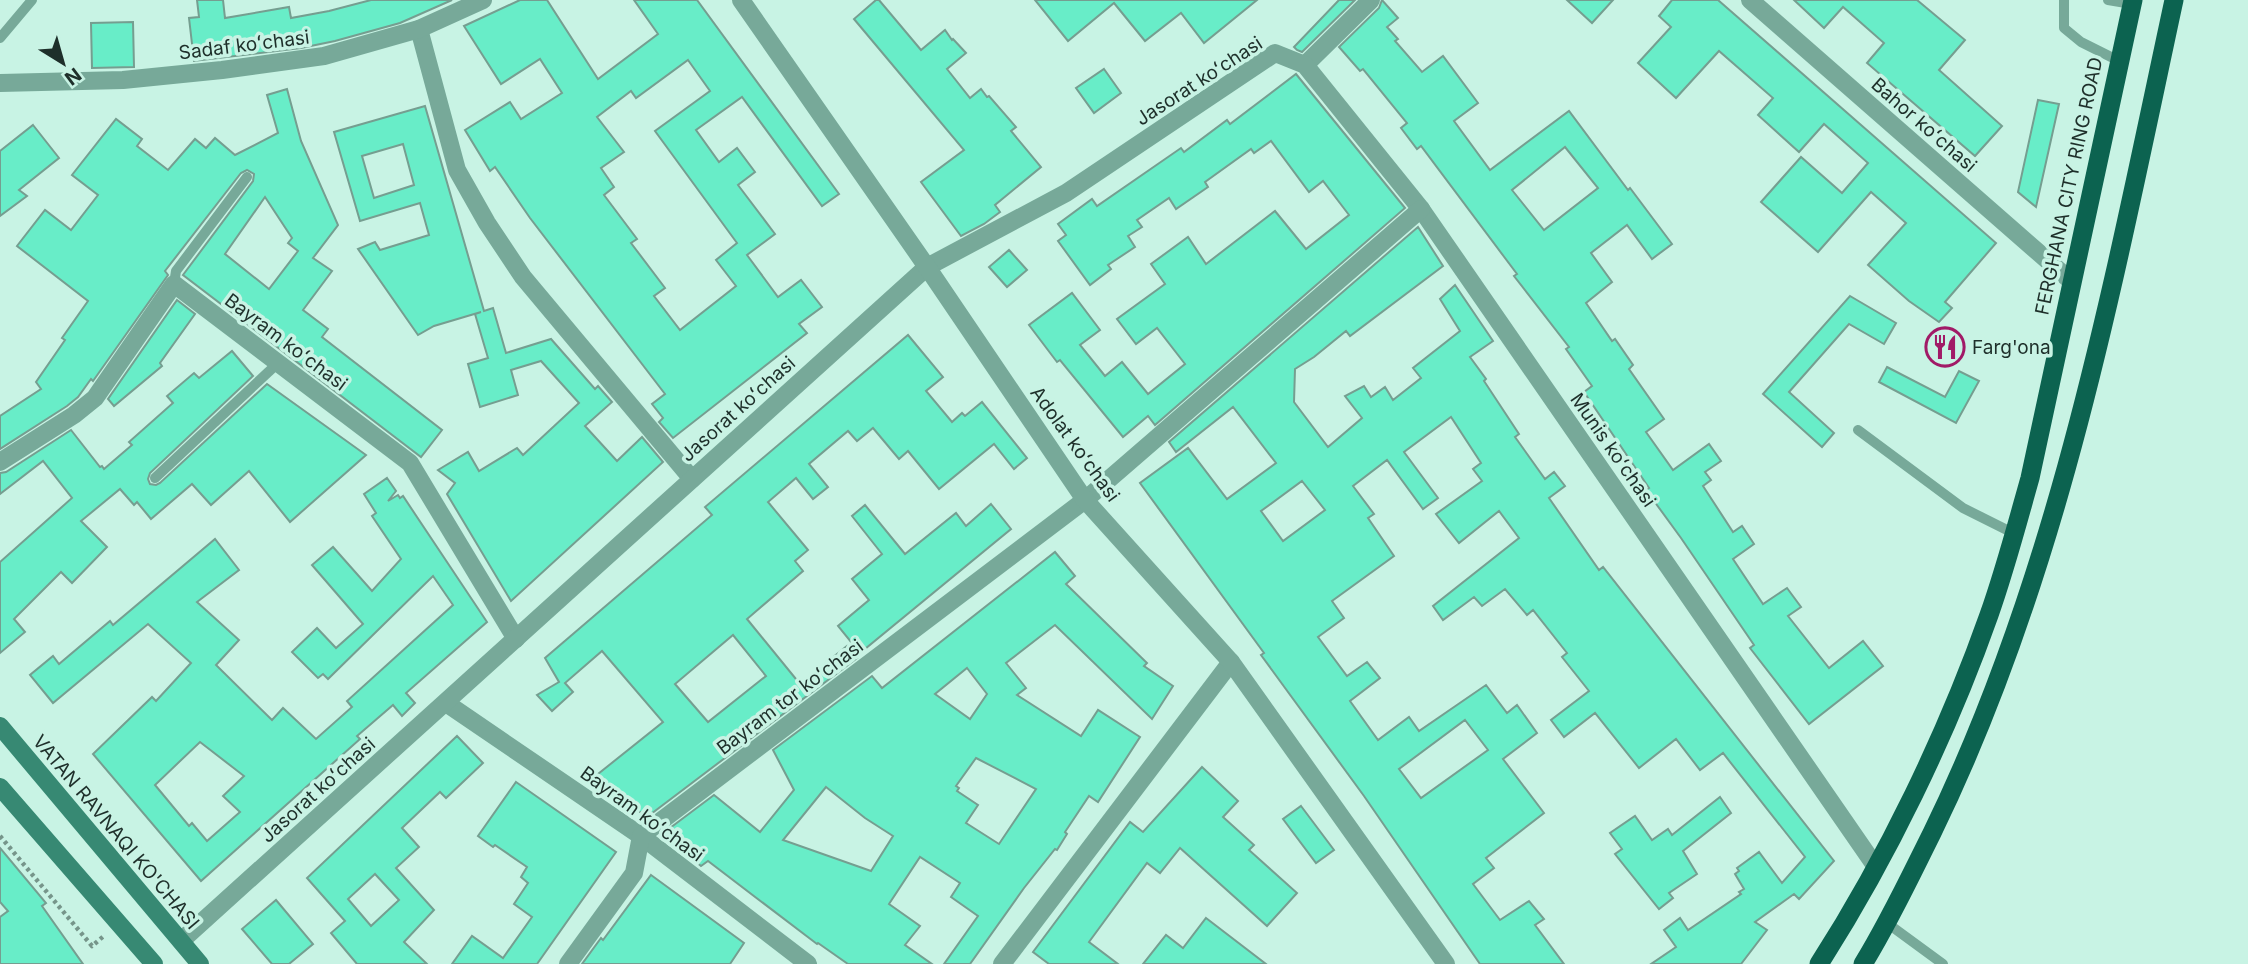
<svg xmlns="http://www.w3.org/2000/svg" width="2248" height="964" font-family="Inter,sans-serif">
  <style>
    .building { fill: #68edc8; stroke: #759e90; stroke-width: 2; fill-rule: evenodd }
    .lines { fill: none; stroke-linecap: round; stroke-linejoin: round }
    .path { stroke: #76958a; stroke-width: 4.5; stroke-dasharray: 3.5 3.5; stroke-linecap: butt }
    .service { stroke: #77a999; stroke-width: 10 }
    .minor { stroke: #77a999; stroke-width: 18 }
    .tertiary { stroke: #77a999; stroke-width: 18 }
    .secondary { stroke: #378973; stroke-width: 18 }
    .trunk { stroke: #0c6350; stroke-width: 19 }
    .labels { text-anchor: middle; dominant-baseline: central; stroke-width: 7; stroke-linejoin: round; paint-order: stroke }
    .street-label { font-size: 19px; fill: #1e2f2a; stroke: #c8f3e4 }
    .poi-label { font-size: 19px; fill: #1e2f2a; stroke: #c8f3e4; text-anchor: start }
  </style>
  <rect width="100%" height="100%" fill="#c8f3e4"/>
  <g class="building">
    <path d="M197 0H223L225 18 289 7 291 18 329 11 371 0H452L400 23 335 41 301 48 194 61 189 18 199 17Z"/>
    <path d="M520 0H547L598 79 658 34 634 0H697L839 194 822 206 742 97 696 130 719 162 737 148 755 172 738 185 775 234 747 255 778 297 801 280 822 307 799 324 807 333 673 438 659 422 663 418 652 404 665 394 530 218 495 167 490 171 465 130 510 102 521 119 562 93 540 59 501 84 464 26ZM688 60 710 91 655 131 737 243 716 260 736 286 680 330 654 296 665 288 631 243 637 239 604 195 614 187 601 168 624 152 597 117 631 91 636 98Z"/>
    <path d="M876 0H879L921 50 945 30 952 40 953 39 966 53 947 69 970 98 981 89 987 97 989 96 1016 127 1011 131 1041 167 995 205 1000 212 984 224 961 236 921 182 964 150 854 19Z"/>
    <path d="M1035 0H1257L1204 43 1181 13 1145 41 1114 3 1068 41Z"/>
    <path d="M1339 0H1355L1302 52 1297 50 1294 47Z"/>
    <path d="M1382 0 1398 18 1387 27 1398 39 1395 41 1422 72 1443 56 1478 103 1454 121 1490 170 1569 111 1628 190 1630 188 1672 244 1652 259 1627 225 1591 253 1612 282 1586 303 1612 341 1615 339 1633 365 1629 369 1664 419 1646 432 1673 470 1709 444 1721 461 1705 472 1711 480 1703 486 1733 532 1742 526 1754 544 1733 559 1763 604 1787 588 1801 607 1788 616 1829 668 1863 641 1883 666 1809 724 1750 648 1754 645 1681 538 1646 490 1649 488 1584 392 1592 386 1566 349 1569 347 1514 276 1517 274 1421 146 1417 149 1401 128 1407 123 1363 69 1360 71 1339 47 1379 8ZM1565 147 1598 188 1544 230 1512 190Z"/>
    <path d="M1567 0H1613L1592 23Z"/>
    <path d="M1672 0H1718L1996 243 1945 302 1952 308 1939 322 1909 301 1868 265 1906 223 1871 192 1818 252 1761 202 1801 157 1842 193 1868 163 1824 124 1799 152 1758 115 1773 98 1719 51 1676 98 1638 63 1671 27 1659 16Z"/>
    <path d="M1794 0H1917L1965 40 1939 70 2002 126 1975 156 1867 63 1884 43 1843 7 1824 28Z"/>
    <path d="M133 22 134 67 92 68 91 23Z"/>
    <path d="M1104 69 1121 93 1094 113 1076 88Z"/>
    <path d="M1296 74 1405 208 1155 425 1148 416 1123 437 1060 360 1057 362 1029 325 1072 293 1100 330 1080 345 1105 376 1122 362 1148 394 1185 364 1157 328 1136 344 1117 319 1165 284 1151 264 1188 237 1206 264 1275 211 1306 249 1349 215 1323 181 1309 192 1271 141 1254 153 1251 149 1205 182 1208 187 1176 209 1169 198 1137 220 1142 227 1128 236 1135 247 1108 265 1111 269 1090 285 1058 241 1066 235 1058 224 1092 199 1097 206 1181 148 1184 152 1227 120 1230 124Z"/>
    <path d="M287 89 301 141 338 225 313 258 332 271 303 310 328 329 322 337 442 430 421 457 183 275 253 181 254 174 247 170 241 173 165 271 168 275 93 381 91 379 78 397 67 406 0 449V416L41 389 36 382 65 340 62 338 88 301 17 246 45 210 71 230 98 195 72 175 116 119 142 139 137 146 168 170 195 139 206 148 215 138 235 155 278 133 267 95ZM265 197 292 238 288 243 298 251 269 289 225 254Z"/>
    <path d="M2038 100 2059 104 2036 207 2018 192Z"/>
    <path d="M425 106 484 311 493 308 506 353 551 339 595 389 598 386 612 402 585 426 617 461 642 437 663 462 511 601 447 494 455 483 438 470 468 452 479 471 517 448 523 455 579 403 541 361 511 370 518 395 480 407 468 364 488 358 475 314 481 312 434 326 418 335 358 249 375 242 380 250 429 235 420 203 360 221 334 132ZM403 144 414 185 374 198 362 156Z"/>
    <path d="M33 125 59 158 19 190 27 196 0 216V151Z"/>
    <path d="M1418 227 1443 266 1350 336 1346 331 1314 357 1295 369 1294 402 1328 447 1362 418 1345 396 1364 386 1371 397 1385 387 1393 400 1421 378 1413 368 1460 331 1440 299 1455 285 1493 341 1470 357 1486 379 1484 381 1519 434 1515 437 1545 479 1554 472 1565 486 1549 498 1599 570 1603 567 1834 861 1799 899 1794 894 1755 922 1767 930 1741 964H1651L1676 947 1664 930 1680 918 1688 930 1741 894 1739 892 1744 889 1735 874 1739 871 1737 868 1759 852 1782 883 1805 857 1723 753 1700 770 1676 739 1639 768 1595 713 1564 737 1551 720 1589 691 1562 657 1567 653 1533 610 1527 615 1505 589 1482 606 1474 597 1443 620 1433 606 1519 538 1499 511 1459 543 1436 514 1482 481 1473 469 1481 463 1451 417 1404 452 1438 498 1423 509 1387 460 1353 486 1374 514 1368 518 1394 556 1332 601 1344 618 1318 637 1347 676 1367 662 1380 678 1350 701 1378 740 1409 717 1419 731 1486 685 1507 713 1517 705 1537 733 1503 759 1544 813 1486 858 1494 868 1473 884 1500 920 1529 901 1544 919 1535 925 1564 964H1480L1364 796 1261 655 1264 653 1140 483 1188 448 1227 499 1276 463 1233 407 1176 452 1169 442ZM1302 481 1325 510 1283 541 1261 511ZM1465 720 1488 750 1421 798 1399 769Z"/>
    <path d="M1009 250 1027 270 1007 287 989 267Z"/>
    <path d="M1850 296 1896 323 1884 344 1849 324 1789 392 1834 433 1822 447 1763 394Z"/>
    <path d="M177 300 195 314 160 363 162 366 114 406 108 399Z"/>
    <path d="M908 335 943 377 926 391 952 422 962 413 965 416 982 402 1027 458 1014 469 994 444 939 489 908 451 899 459 873 428 857 441 848 431 809 464 828 487 813 499 796 478 768 502 808 550 795 561 803 571 747 619 800 684 847 646 857 658 647 817 593 778 663 722 602 651 565 683 573 692 552 711 537 695 559 682 545 658 712 515 705 507ZM733 635 766 676 708 722 675 684Z"/>
    <path d="M232 351 253 376 150 473 148 479 150 484 156 485 160 483 267 384 366 455 290 522 249 471 211 505 192 484 151 519 137 502 134 505 120 489 81 521 107 547 72 583 61 572 14 619 25 632 0 653V562L72 498 43 461 0 494V473L6 472 71 430 100 467 102 466 104 469 132 445 129 442 173 403 167 396 194 373 199 378Z"/>
    <path d="M1887 367 1945 397 1959 371 1979 381 1956 423 1879 382Z"/>
    <path d="M387 478 396 491 388 501 398 495 400 498 403 496 487 622 406 693 415 703 402 716 393 705 357 736 360 739 201 881 93 754 152 697 156 701 191 663 148 624 53 703 30 675 53 656 59 664 110 621 113 625 215 539 239 570 197 602 239 640 216 665 272 720 283 708 316 739 352 707 347 701 453 605 433 576 328 679 323 674 318 678 292 652 317 628 336 648 363 624 312 565 333 547 372 591 401 559 372 516 376 513 364 494ZM200 742 244 776 223 796 240 812 207 841 192 823 189 826 155 785Z"/>
    <path d="M991 504 1011 529 860 653 838 626 869 600 852 579 882 554 852 516 865 505 905 554 956 513 966 526Z"/>
    <path d="M1055 552 1075 576 1066 584 1147 663 1144 666 1173 686 1152 719 1055 625 1006 663 1026 688 1017 695 1081 736 1098 710 1140 737 1098 802 1089 796 1065 832 1067 834 1057 850 1055 849 1024 888 970 964H944L978 916 951 897 960 883 920 857 889 904 920 926 905 945 932 964H848L818 943 817 944 708 861 701 866 689 856 695 849 670 828 714 795 760 832 794 790 773 750 872 676 882 688ZM967 668 987 694 970 719 935 694ZM976 758 1036 789 999 844 966 823 978 805 957 791 959 788 956 786ZM826 787 865 818 893 836 871 871 783 840Z"/>
    <path d="M457 736 483 763 446 798 440 792 402 828 419 847 396 868 434 910 404 942 427 964H357L331 933 345 921 307 878ZM375 874 399 900 371 926 348 899Z"/>
    <path d="M1202 767 1238 801 1223 817 1254 845 1249 850 1297 893 1267 926 1180 848 1160 873 1147 863 1089 942 1118 964H1049L1033 952 1130 822 1143 832Z"/>
    <path d="M516 782 616 852 537 964H452L472 936 503 958 532 917 514 904 528 883 521 877 527 867 495 845 493 847 478 836Z"/>
    <path d="M1720 797 1731 813 1683 851 1697 874 1669 893 1673 898 1659 909 1615 854 1622 849 1610 833 1635 816 1652 840 1668 829 1672 835Z"/>
    <path d="M1301 806 1334 850 1316 863 1283 819Z"/>
    <path d="M0 848 46 903 42 906 83 964H0V917L8 911 0 902Z"/>
    <path d="M651 875 744 943 730 964H582L601 938 603 940Z"/>
    <path d="M276 900 313 944 289 964H272L242 929Z"/>
    <path d="M1206 918 1266 964H1143L1166 935 1183 948Z"/>
  </g>
  <g class="lines">
    <path class="path" d="M0 836 92 946 105 935"/>
    <g class="service">
      <path d="M2064 0V28L2081 42 2119 61"/>
      <path d="M2108 0 2132 4"/>
      <path d="M0 38 32 0"/>
      <path d="M174 284 176 271 247 177"/>
      <path d="M1858 430 1963 508 2015 534"/>
      <path d="M155 478 278 363"/>
      <path d="M1887 923 1943 964"/>
    </g>
    <g class="minor">
      <path d="M1750 0 2071 281"/>
      <path d="M419 29 457 170 487 223 523 277 692 479"/>
      <path d="M1305 65 1371 0"/>
      <path d="M0 83 123 80 222 70 324 56 419 29 483 0"/>
      <path d="M0 462 74 415 95 398 174 284 410 463 516 639"/>
      <path d="M446 703 641 836 808 964"/>
      <path d="M181 941 927 267 1066 193 1275 53 1305 65 1421 209 1876 867"/>
      <path d="M568 964 634 873 641 836 1085 500 1421 209"/>
      <path d="M1002 964 1231 662"/>
    </g>
    <path class="tertiary" d="M741 0 927 267 1085 500 1231 662 1446 964"/>
    <g class="secondary">
      <path d="M0 726 200 964"/>
      <path d="M0 787 154 964"/>
    </g>
    <g class="trunk">
      <path d="M1819 964C1887 858 1947 734 1989 615 2005 570 2017 524 2030 478L2133 0"/>
      <path d="M1863 964C1889 922 1910 877 1932 833 2060 571 2113 283 2174 0"/>
    </g>
  </g>
  <defs>
    <g id="restaurant-ring" transform="scale(2.0125)"><circle r="9.5" fill="#c8f3e4" stroke="#a11a67" stroke-width="1.5"/><path d="M-5-6h1v4h1v-4h1v4h1v-4h1v5L-1.5 .5V6h-2V.5L-5-1ZM5-6V6H3V1.5H1.5Q1.5-4 5-6Z" fill="#a11a67"/></g>
  </defs>
  <g fill-rule="evenodd">
    <use href="#restaurant-ring" x="1945" y="347"/>
  </g>
  <g class="labels">
    <g class="street-label">
      <text transform="translate(244 45) rotate(-7)">Sadaf koʻchasi</text>
      <text transform="translate(1199 81) rotate(-33)">Jasorat koʻchasi</text>
      <text transform="translate(1924 125) rotate(41)">Bahor koʻchasi</text>
      <text transform="translate(2069 186) rotate(-78)">FERGHANA CITY RING ROAD</text>
      <text transform="translate(286 342) rotate(37)">Bayram koʻchasi</text>
      <text transform="translate(738 409) rotate(-42)">Jasorat koʻchasi</text>
      <text transform="translate(1075 444) rotate(54)">Adolat koʻchasi</text>
      <text transform="translate(1613 450) rotate(55)">Munis koʻchasi</text>
      <text transform="translate(790 697) rotate(-37)">Bayram tor koʻchasi</text>
      <text transform="translate(318 790) rotate(-42)">Jasorat koʻchasi</text>
      <text transform="translate(642 814) rotate(36)">Bayram koʻchasi</text>
      <text transform="translate(116 832) rotate(50)">VATAN RAVNAQI KO'CHASI</text>
    </g>
    <g class="poi-label">
      <text x="1972" y="347">Farg'ona</text>
    </g>
  </g>
  <g transform="translate(63 63) rotate(143)" stroke="#c8f3e4" stroke-width="5" paint-order="stroke">
  <path d="M0-5L12 26L0 18L-12 26Z" fill="#1e2f2a"/>
  <text y="-10" font-size="19" font-weight="bold" text-anchor="middle" fill="#1e2f2a">N</text>
  </g>
</svg>
